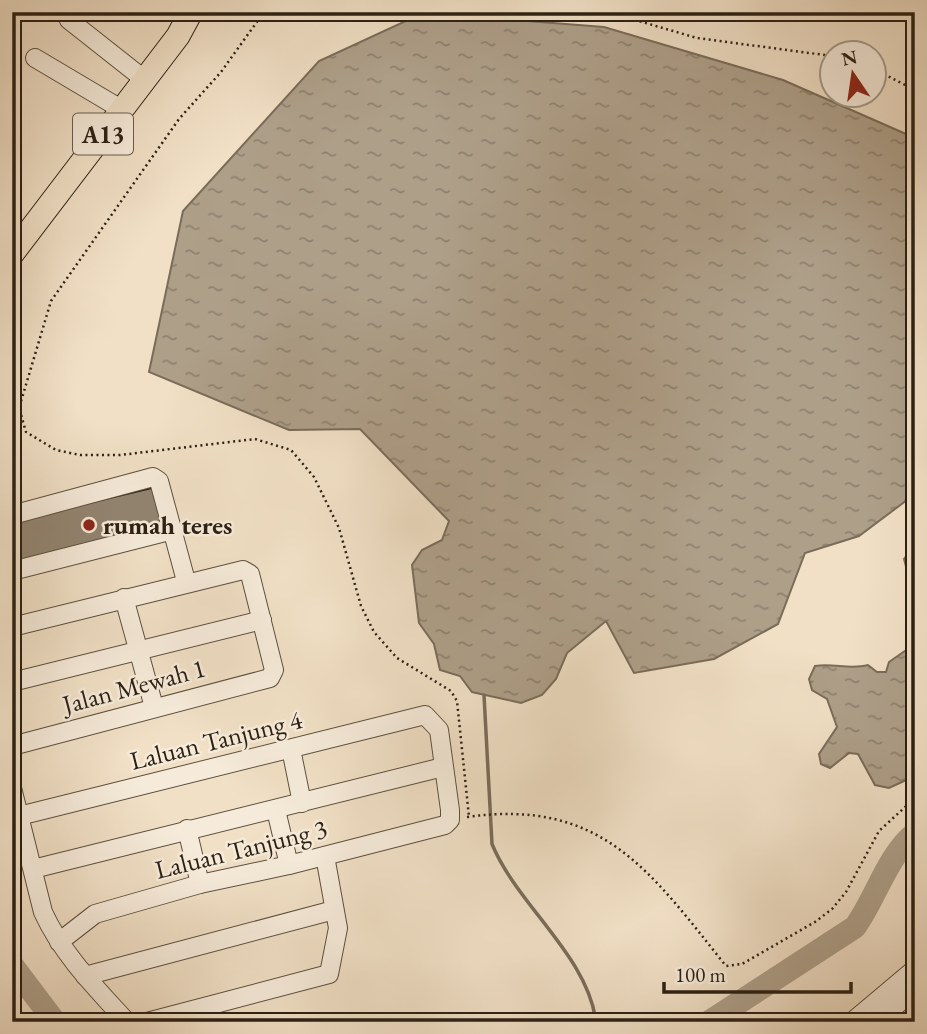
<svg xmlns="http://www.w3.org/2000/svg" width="927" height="1034" font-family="'EB Garamond',serif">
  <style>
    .water { fill: url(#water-ripples); stroke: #7a6c5a; stroke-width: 2 }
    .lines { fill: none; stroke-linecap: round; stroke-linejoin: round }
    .stream { stroke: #7a6c5a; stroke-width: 3.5 }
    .river { stroke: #ae9f89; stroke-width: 23 }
    .building { fill: #928471; stroke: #2c2014; stroke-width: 2 }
    .minor-casing { stroke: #5d5040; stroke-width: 20 }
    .major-casing { stroke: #2c2014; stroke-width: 25 }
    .path { stroke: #2c2014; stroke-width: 2.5; stroke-dasharray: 2 3.5; stroke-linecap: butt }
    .minor { stroke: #f6ebda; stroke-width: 18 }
    .major { stroke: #f1e0c6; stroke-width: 23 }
    .poi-dot { fill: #8f2418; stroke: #f6ebda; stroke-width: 2.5 }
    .labels { text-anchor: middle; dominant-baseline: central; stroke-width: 5; stroke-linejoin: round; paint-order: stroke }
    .shield { fill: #f6ebda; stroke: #695d4f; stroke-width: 2 }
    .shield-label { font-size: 24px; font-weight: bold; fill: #2c2014 }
    .poi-label { font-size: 26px; font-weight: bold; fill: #2c2014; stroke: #f6ebda; text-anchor: start }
    .street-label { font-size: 26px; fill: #2c2014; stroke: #f6ebda }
  </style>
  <defs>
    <pattern id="water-ripples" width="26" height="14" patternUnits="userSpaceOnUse" patternTransform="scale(1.75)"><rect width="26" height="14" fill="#ae9f89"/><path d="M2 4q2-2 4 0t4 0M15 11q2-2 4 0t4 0" fill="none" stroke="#8e816f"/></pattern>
  </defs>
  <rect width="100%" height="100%" fill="#f1e0c6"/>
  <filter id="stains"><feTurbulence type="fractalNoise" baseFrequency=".00286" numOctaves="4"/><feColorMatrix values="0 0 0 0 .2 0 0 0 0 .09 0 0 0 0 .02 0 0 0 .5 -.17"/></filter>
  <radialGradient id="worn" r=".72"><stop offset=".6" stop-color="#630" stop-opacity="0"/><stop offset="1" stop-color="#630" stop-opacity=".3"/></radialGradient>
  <g class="water">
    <path d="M423 13 604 27 783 80 915 138V494L859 536 805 553 778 624 714 659 634 673 606 621 567 653 556 679 542 695 521 703 472 692 460 676 440 670 434 644 419 623 412 565 422 550 442 540 449 521 360 429 289 430 149 372 183 211 319 61Z"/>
    <path d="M915 545V574L907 570 904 559Z"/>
    <path d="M915 644V776L889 788 875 785 858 754 849 753 830 768 821 764 819 754 837 727 827 699 812 690 809 679 815 666C834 663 850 670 868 665L877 672H886L889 662Z"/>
  </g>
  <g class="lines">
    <g class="stream">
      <path d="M906 501 915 510"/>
      <path d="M484 695 492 844C517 905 588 956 596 1022"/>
    </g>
    <g class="river">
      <path d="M12 965 55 1022"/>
      <path d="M709 1022 855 927C876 898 887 856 915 833"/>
    </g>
  </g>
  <path class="building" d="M156 487 167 529 12 568V521Z"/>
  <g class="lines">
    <g class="minor-casing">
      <g id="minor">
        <path d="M66 12 69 20 145 80"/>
        <path d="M35 58 121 109"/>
        <path d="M12 515 153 477 159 481 186 581"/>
        <path d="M12 571 173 530"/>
        <path d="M124 598 154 707"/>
        <path d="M12 627 243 570 250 574 274 670 270 678 12 746"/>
        <path d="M12 682 262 620"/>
        <path d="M291 749 302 803"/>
        <path d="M12 788 43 912C62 954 96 988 127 1022"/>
        <path d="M276 810 289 865"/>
        <path d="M19 816 425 715 439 730 450 810V820L445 825 289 865 200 884 95 914 59 942"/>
        <path d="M187 829 200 884"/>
        <path d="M33 869 443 767"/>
        <path d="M85 976 334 910"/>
        <path d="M147 1022 329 974 338 928 325 856"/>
        <path d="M852 1022 915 969"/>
        <path d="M877 1022 915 989"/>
      </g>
    </g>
    <g class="major-casing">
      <path id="major" d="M12 254 178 36 191 12"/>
    </g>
    <g class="path">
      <path d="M264 12 221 72 179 119 51 301 19 408 26 432 56 450 80 455H120L255 439 291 450 314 477 339 528 361 606 374 632 397 658 451 691 457 701 469 817"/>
      <path d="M608 12 697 38 832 56"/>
      <path d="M874 69 915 90"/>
      <path d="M467 817C602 798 650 871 726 966L742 964 815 922 832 909 846 892 879 831 915 798"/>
    </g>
    <use href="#minor" class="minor"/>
    <use href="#major" class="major"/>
  </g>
  <circle class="poi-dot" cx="89" cy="525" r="7"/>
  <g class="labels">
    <rect class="shield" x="73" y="113.5" width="60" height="41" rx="5"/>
    <g class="shield-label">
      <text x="103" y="134">A13</text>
    </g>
    <g class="poi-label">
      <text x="103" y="525">rumah teres</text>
    </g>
    <g class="street-label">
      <text transform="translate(134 686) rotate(-15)">Jalan Mewah 1</text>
      <text transform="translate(216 740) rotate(-14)">Laluan Tanjung 4</text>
      <text transform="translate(241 849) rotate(-14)">Laluan Tanjung 3</text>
    </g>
  </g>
  <rect width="927" height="1034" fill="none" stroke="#f1e0c6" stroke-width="42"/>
  <rect x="14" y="14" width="899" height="1006" fill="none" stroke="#2c2014" stroke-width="3.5"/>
  <rect x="21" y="21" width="885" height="992" fill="none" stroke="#2c2014" stroke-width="2"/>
  <g transform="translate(853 74) rotate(347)"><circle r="33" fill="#f6ebda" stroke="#a59a8b" stroke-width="2"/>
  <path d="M0-5L12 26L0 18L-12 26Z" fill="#8f2418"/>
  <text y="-10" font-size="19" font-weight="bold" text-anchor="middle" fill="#2c2014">N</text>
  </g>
  <path d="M664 982v10h187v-10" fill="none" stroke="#2c2014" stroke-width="3.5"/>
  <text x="675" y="982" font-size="21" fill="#2c2014" stroke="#f6ebda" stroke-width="5" paint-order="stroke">100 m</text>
  <rect width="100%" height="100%" filter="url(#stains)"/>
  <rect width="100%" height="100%" fill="url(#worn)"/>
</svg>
